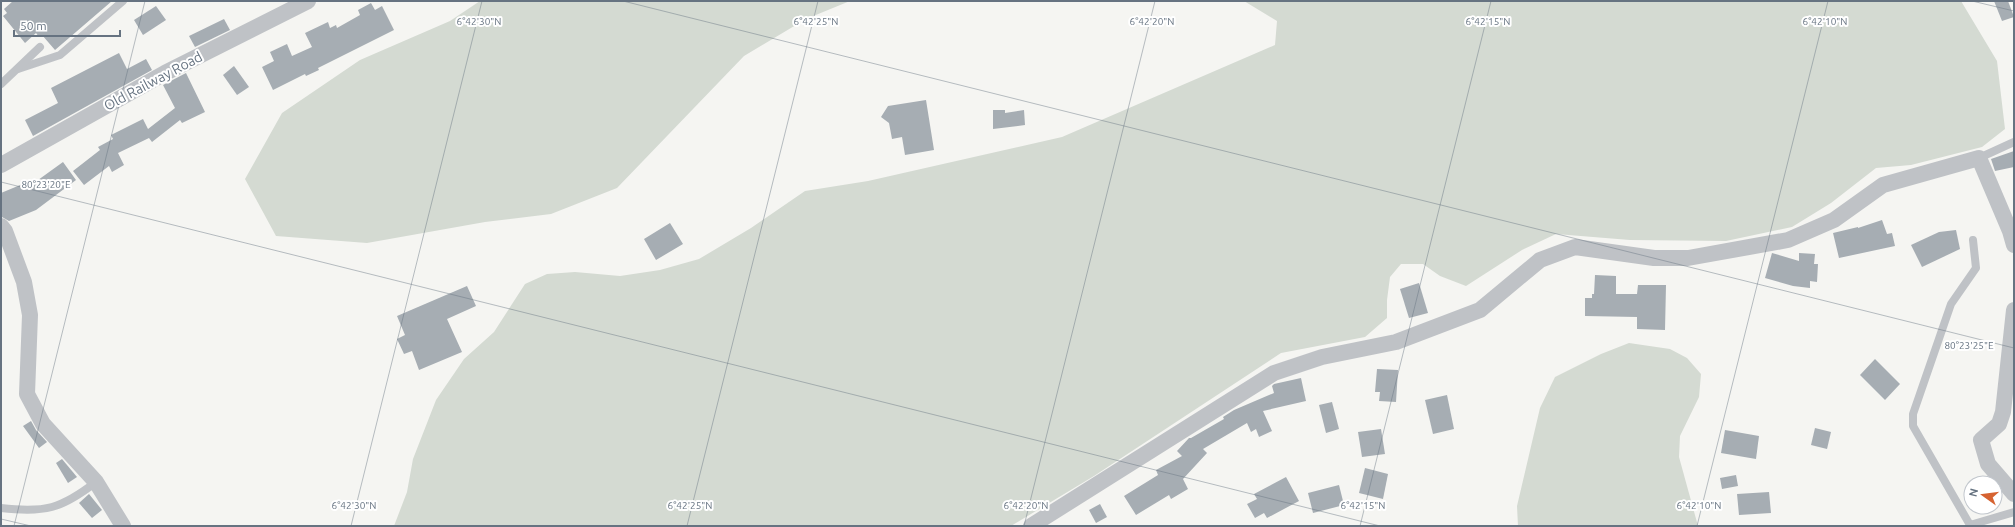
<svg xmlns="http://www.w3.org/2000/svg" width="2015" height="527" font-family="Ubuntu,sans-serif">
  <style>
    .green { fill: #d4dad2 }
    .building { fill: #a6adb3 }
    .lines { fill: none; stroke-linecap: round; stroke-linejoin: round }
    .lane { stroke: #bfc2c6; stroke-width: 8 }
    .street { stroke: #bfc2c6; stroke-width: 16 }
    .ticks { fill: none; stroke: #667381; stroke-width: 1; stroke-opacity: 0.45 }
    .labels { text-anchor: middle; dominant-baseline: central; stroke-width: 4; stroke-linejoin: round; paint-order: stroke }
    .street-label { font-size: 14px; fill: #667381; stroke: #fff }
    .ticks-label { font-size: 10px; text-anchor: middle; fill: #667381; stroke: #fff; stroke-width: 4; stroke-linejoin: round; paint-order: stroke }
  </style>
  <rect width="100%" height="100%" fill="#f5f5f2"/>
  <g class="green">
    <path d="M480 1H850L806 19 744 56 617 188 551 214 485 222 367 243 276 236 245 179 282 113 360 60 450 21Z"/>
    <path d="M1244 1H1961L1997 61 2005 129 1982 147 1911 165 1876 168 1831 203 1792 227 1726 241 1630 240 1556 234 1522 250 1466 286 1440 276 1423 264H1401L1390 277 1387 300V318L1365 337 1281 353 1094 476 1011 526H394L407 492 413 459 436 400 464 359 494 332 525 284 547 274 575 272 620 276 660 270 699 259 751 228 805 191 868 181 1062 137 1275 45 1277 21Z"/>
    <path d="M1629 343 1670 349 1687 358 1701 374 1699 397 1680 436 1679 457 1698 526H1518L1517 506 1540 408 1555 377 1601 354Z"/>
  </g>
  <g class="building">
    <path d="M13 1H112L55 50 42 35 39 37 36 33 25 43 3 16 7 13 4 9Z"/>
    <path d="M1994 1H2008L2014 17 2002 21Z"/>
    <path d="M371 3 375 10 382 6 394 30 318 68 319 70 306 76 305 74 273 90 262 67 274 61 270 52 287 44 292 56 312 47 305 33 328 22 330 28 336 25 337 28 360 15 358 10Z"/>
    <path d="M156 6 166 20 143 35 134 20Z"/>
    <path d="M224 19 230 30 195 47 189 36Z"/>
    <path d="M119 53 127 69 146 59 152 70 33 136 25 120 58 103 51 88Z"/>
    <path d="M234 66 249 87 237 95 223 75Z"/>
    <path d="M186 73 205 112 182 123 180 120 152 142 149 138 118 153 124 165 112 172 109 166 84 185 73 171 100 150 98 147 113 139 111 135 143 119 148 129 175 108 163 85Z"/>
    <path d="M926 100 934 150 905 155 902 137 892 139 889 123 881 117 888 106Z"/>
    <path d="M993 110H1005V113L1024 110 1025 125 993 129Z"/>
    <path d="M2014 151V167L1995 171 1991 159Z"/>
    <path d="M63 162 76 180 36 210 9 221 2 217 1 193 25 183 27 188Z"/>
    <path d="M1882 220 1887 234 1892 233 1895 246 1839 258 1833 233 1858 227V228Z"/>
    <path d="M670 223 683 244 656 260 644 239Z"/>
    <path d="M1956 230 1960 249 1922 267 1911 245 1939 232Z"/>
    <path d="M1772 253 1799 261V253L1815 254 1814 264H1818L1817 282 1810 281V288L1793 286 1765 278Z"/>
    <path d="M1595 275 1616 276V294H1637L1638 285H1666L1665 330 1637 329V317L1585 316V298H1592V294H1594Z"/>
    <path d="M1419 283 1428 313 1409 318 1400 289Z"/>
    <path d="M467 286 476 306 447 319 462 352 419 370 412 351 404 354 397 339 405 335 397 316Z"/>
    <path d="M1875 359 1900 384 1885 400 1860 375Z"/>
    <path d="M1377 369 1398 370 1396 402 1379 401 1380 392H1375Z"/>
    <path d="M1301 378 1306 401 1263 411 1272 431 1259 437 1256 429 1251 432 1247 423 1203 449 1207 453 1183 479 1188 489 1171 499 1169 495 1136 515 1124 496 1158 475 1156 470 1182 456 1177 451 1189 438H1191L1224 419 1223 417 1234 410 1274 393 1272 386 1274 384Z"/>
    <path d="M1447 395 1454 429 1433 434 1425 400Z"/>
    <path d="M1332 402 1339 429 1326 433 1319 405Z"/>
    <path d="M31 421 36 430 47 442 39 448 23 426Z"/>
    <path d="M1815 428 1831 432 1827 449 1811 445Z"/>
    <path d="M1381 429 1385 454 1362 457 1358 432Z"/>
    <path d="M1725 430 1759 436 1756 459 1721 453Z"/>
    <path d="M62 459 77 477 68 483 56 463Z"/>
    <path d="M1365 468 1388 474 1383 499 1359 493Z"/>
    <path d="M1736 475 1738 486 1722 489 1720 478Z"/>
    <path d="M1286 477 1299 501 1267 518 1264 513 1255 518 1247 504 1257 499 1254 494Z"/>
    <path d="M1339 485 1344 505 1313 513 1308 493Z"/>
    <path d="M1769 492 1771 513 1739 515 1737 494Z"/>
    <path d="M89 494 102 510 92 518 79 503Z"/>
    <path d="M1100 504 1107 517 1096 523 1089 510Z"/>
  </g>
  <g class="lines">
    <g class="lane">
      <path d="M18 69 60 55 123 1"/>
      <path d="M1 84 40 47"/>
      <path d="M1979 158 2014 142"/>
      <path d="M1973 240 1976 268 1951 304 1913 414V426L1970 525 2014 512"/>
      <path d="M1 508C45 513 61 509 96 482"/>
    </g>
    <g class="street">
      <path d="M1 165 165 73 308 1"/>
      <path d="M1 226 5 231 24 282 30 315 27 394 43 424 96 482 123 526"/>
      <path d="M2014 310 2003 412 1999 424 1981 440 1988 464 2014 494"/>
      <path d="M1031 526 1274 373 1322 357 1396 342 1480 310 1540 260 1575 247 1654 258H1688L1788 240 1834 220 1883 185 1979 158 2010 231 2014 245"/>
    </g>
  </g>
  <path class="ticks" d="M623 1 2014 348M1972 1 2014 11M1 182 1380 526M1 519 31 526M14 526 145 1M351 526 482 1M687 526 818 1M1024 526 1155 1M1360 526 1491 1M1697 526 1828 1"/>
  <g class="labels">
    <g class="street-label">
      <text transform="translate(153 81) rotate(-28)">Old Railway Road</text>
    </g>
  </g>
  <g class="ticks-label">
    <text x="479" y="25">6°42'30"N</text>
    <text x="816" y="25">6°42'25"N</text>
    <text x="1152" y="25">6°42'20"N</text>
    <text x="1488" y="25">6°42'15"N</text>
    <text x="1825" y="25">6°42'10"N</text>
    <text x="46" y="188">80°23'20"E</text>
    <text x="1969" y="349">80°23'25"E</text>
    <text x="354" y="509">6°42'30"N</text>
    <text x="690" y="509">6°42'25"N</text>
    <text x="1026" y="509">6°42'20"N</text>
    <text x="1363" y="509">6°42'15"N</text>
    <text x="1699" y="509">6°42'10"N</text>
  </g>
  <rect width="2015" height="527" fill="none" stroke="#667381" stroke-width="4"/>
  <g transform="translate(1983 495) rotate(284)"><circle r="19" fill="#ffffff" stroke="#c2c7cd"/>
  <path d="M0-3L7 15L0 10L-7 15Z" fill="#d66331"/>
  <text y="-6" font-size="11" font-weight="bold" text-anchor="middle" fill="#667381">N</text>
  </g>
  <path d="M14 30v6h106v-6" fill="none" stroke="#667381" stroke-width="2"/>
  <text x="20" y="30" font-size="12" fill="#667381" stroke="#ffffff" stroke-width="3" paint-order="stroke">50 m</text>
</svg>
